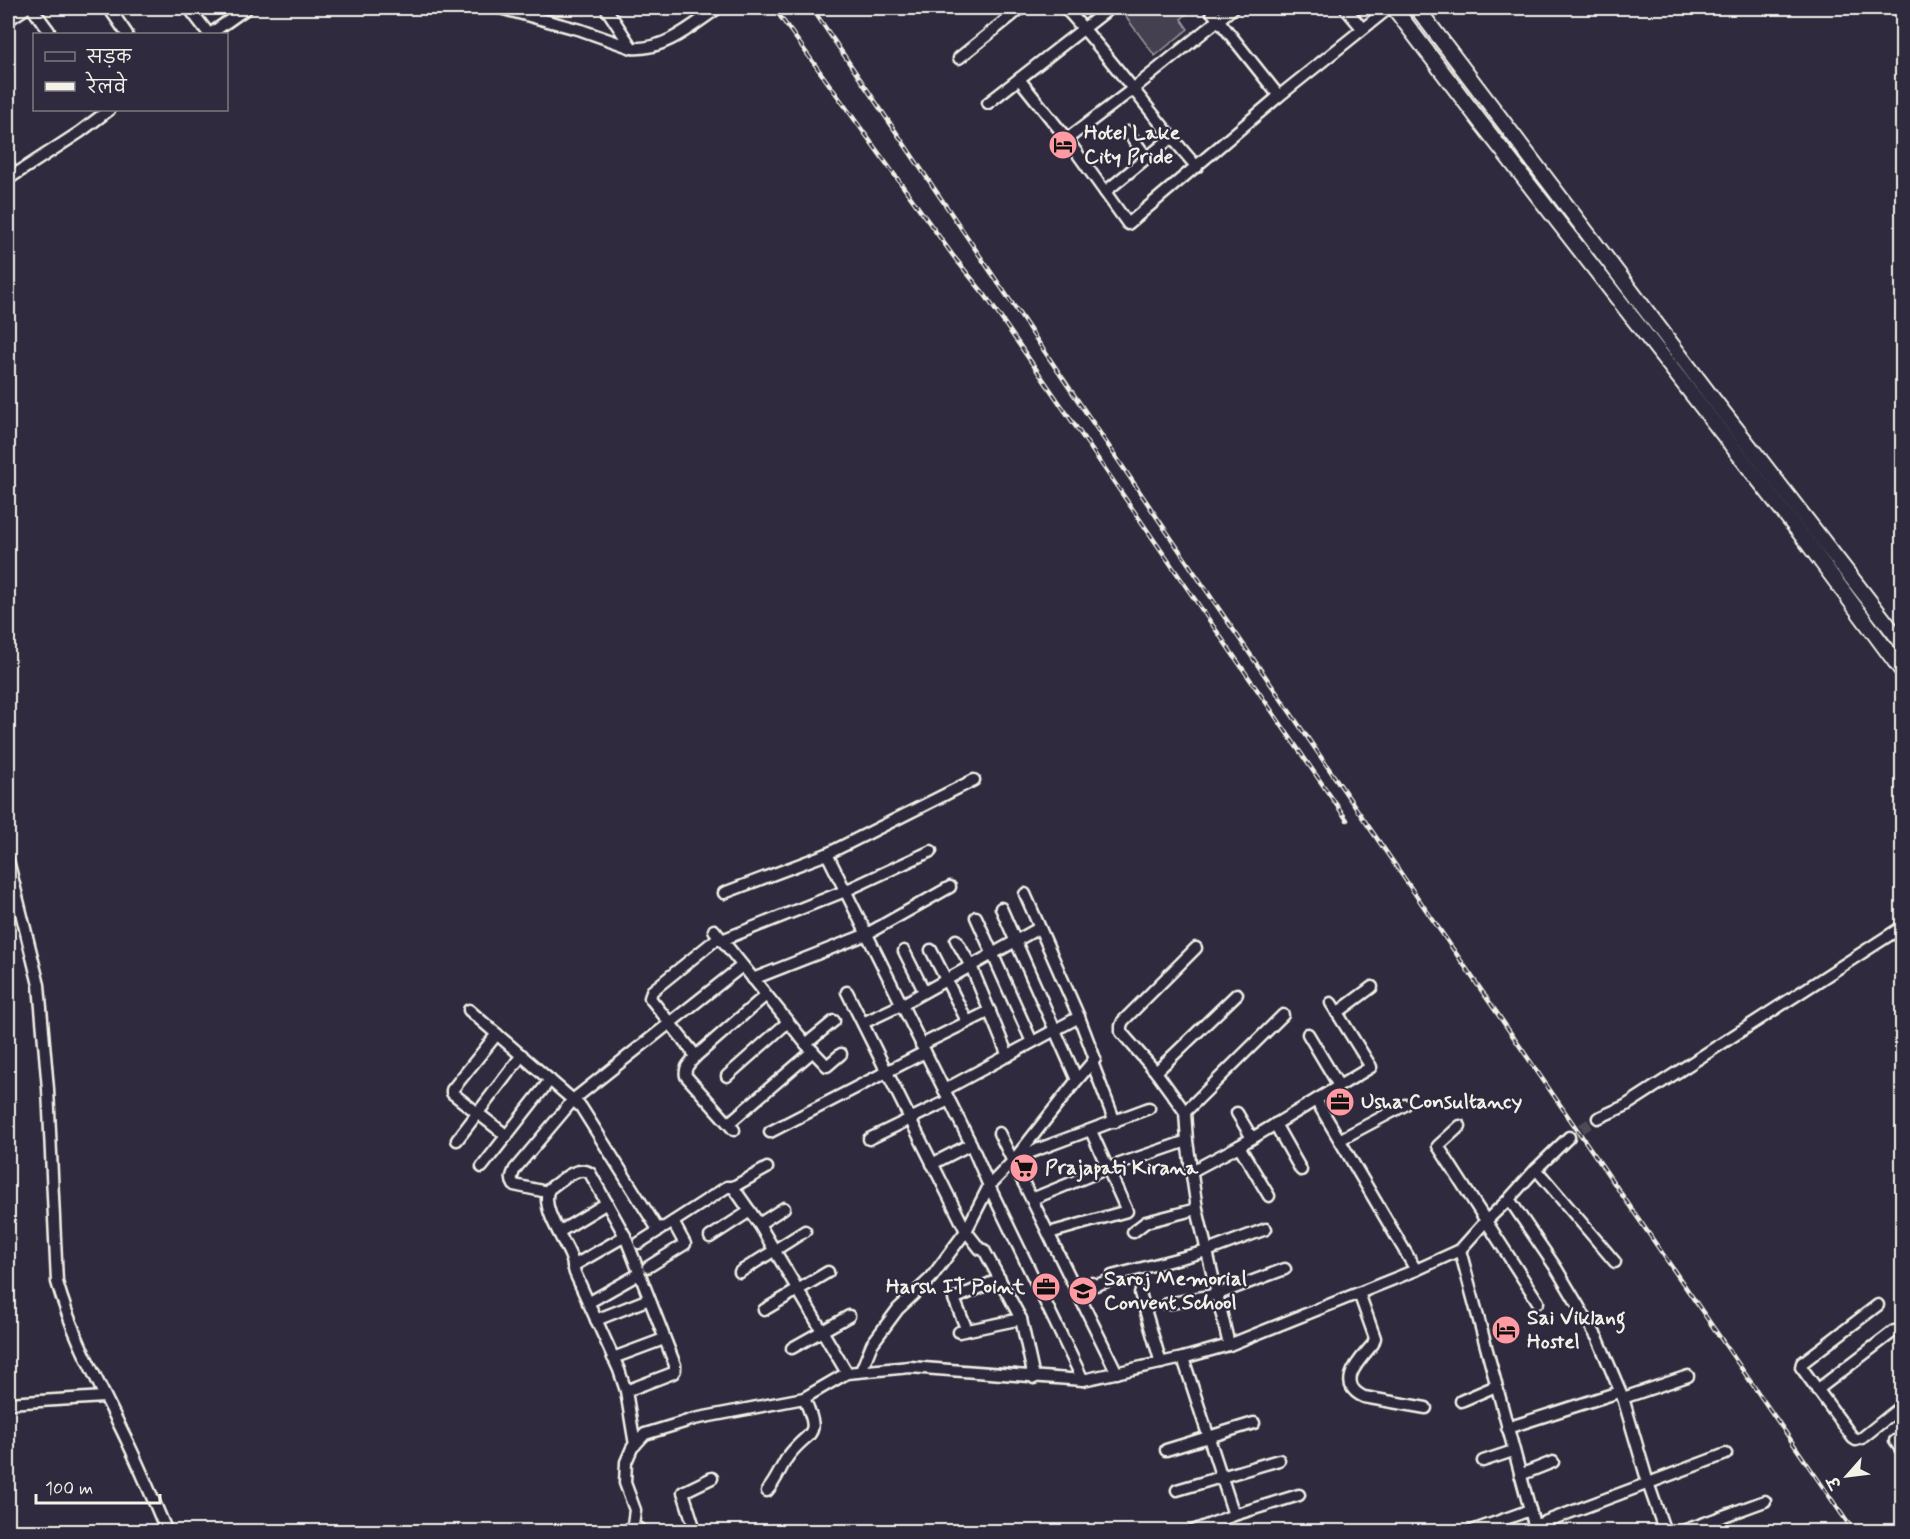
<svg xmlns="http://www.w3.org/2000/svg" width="1910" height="1539" font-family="Mynerve,'Playpen Sans Deva',sans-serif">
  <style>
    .green { fill: #454050; stroke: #9c989c; stroke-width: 1.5 }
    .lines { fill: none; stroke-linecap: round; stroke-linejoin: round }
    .minor-tunnel { stroke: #4d4857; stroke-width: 10; stroke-dasharray: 10 5; stroke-linecap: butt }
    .minor-casing { stroke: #f4f1e8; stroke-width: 15 }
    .major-casing { stroke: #f4f1e8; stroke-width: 18 }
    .minor { stroke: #2f2a3d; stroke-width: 10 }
    .major { stroke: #2f2a3d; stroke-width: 14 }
    .rail-casing { stroke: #f4f1e8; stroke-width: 4.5 }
    .rail { stroke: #2f2a3d; stroke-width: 2; stroke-dasharray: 7; stroke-linecap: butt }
    .labels { text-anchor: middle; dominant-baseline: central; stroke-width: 4.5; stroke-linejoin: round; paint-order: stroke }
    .poi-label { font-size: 21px; font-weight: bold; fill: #f4f1e8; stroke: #2f2a3d; text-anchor: start }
  </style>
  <rect width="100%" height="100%" fill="#2f2a3d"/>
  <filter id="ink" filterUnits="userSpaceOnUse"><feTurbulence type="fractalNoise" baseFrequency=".0167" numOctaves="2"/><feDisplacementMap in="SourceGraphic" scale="12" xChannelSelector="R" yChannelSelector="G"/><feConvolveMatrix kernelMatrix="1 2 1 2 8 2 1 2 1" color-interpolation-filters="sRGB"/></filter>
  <g filter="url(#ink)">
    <path class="green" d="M1122 8H1173L1178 13 1187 8 1188 13 1181 19 1188 29 1155 56 1120 9Z"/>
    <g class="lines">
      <path class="minor-tunnel" d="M1569 1137 1598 1118"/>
      <g class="minor-casing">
        <g id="minor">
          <path d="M32 8 49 31"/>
          <path d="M109 8 127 34"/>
          <path d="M189 8 209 34"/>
          <path d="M500 8 581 30 632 48C664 51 693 25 718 8"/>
          <path d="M606 8 632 48"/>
          <path d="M1065 8C1112 58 1151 115 1197 167"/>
          <path d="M1209 8 1279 96"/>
          <path d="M1345 8 1362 28"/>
          <path d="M8 20 26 8"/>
          <path d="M210 34 247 8"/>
          <path d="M959 58 1021 8"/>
          <path d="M1019 79 1067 139 1128 224 1279 96 1389 8"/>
          <path d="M988 103 1110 8"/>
          <path d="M1128 132 1147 158"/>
          <path d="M1067 139 1133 89 1233 8"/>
          <path d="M8 163 11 176"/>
          <path d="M8 179 80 132 109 110"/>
          <path d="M1105 192 1171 138"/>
          <path d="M827 854 971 1144 989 1186 1083 1380"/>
          <path d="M8 860 39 985 48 1089 57 1282C73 1339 103 1390 128 1443 142 1472 154 1502 167 1532"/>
          <path d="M724 893 827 854 974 780"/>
          <path d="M1001 908 1077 1080"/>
          <path d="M976 917 1032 1042"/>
          <path d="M714 930 806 1044 827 1066 841 1054"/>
          <path d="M722 940 845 891 931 851"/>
          <path d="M956 940 971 966 1008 1056"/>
          <path d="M1196 948 1123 1021 1121 1026V1032L1156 1072 1185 1112 1187 1141 1197 1209 1229 1345"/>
          <path d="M931 950 967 1021"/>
          <path d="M904 951 924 991"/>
          <path d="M753 979 865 935 950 887"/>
          <path d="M847 992 966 1231 980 1249 984 1250 1021 1319 1034 1378"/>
          <path d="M469 1010 581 1107 657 1228 665 1227 727 1187H733L759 1224 847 1373"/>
          <path d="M1337 1013 1372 987"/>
          <path d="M863 1023 901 1005 1039 928"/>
          <path d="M497 1034 452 1090V1093L507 1136"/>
          <path d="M1308 1034 1339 1086"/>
          <path d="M806 1044 834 1021"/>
          <path d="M921 1045 990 1011"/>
          <path d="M696 1056 650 998 652 991 719 937"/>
          <path d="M1092 1062 1115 1122"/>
          <path d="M1156 1072 1237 994"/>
          <path d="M727 1076 788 1022"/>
          <path d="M944 1090 1079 1017 1025 894"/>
          <path d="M1316 1100 1416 1270"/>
          <path d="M1185 1112 1283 1015"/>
          <path d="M1237 1113 1252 1138"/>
          <path d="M1598 1118 1625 1106 1902 927"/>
          <path d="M729 1123 813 1051"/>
          <path d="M1275 1124 1301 1170"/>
          <path d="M1460 1126 1438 1146 1538 1302"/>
          <path d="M734 1130 686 1076C684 1067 690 1063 696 1056L766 995"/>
          <path d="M770 1132 925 1052"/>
          <path d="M999 1133 1117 1373"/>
          <path d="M869 1139 949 1100"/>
          <path d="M1341 1139 1405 1105"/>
          <path d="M457 1140 522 1055"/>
          <path d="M1239 1146 1269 1196"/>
          <path d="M1015 1158 1149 1108"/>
          <path d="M932 1164 971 1144"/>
          <path d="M482 1167 550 1080"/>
          <path d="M1536 1169 1615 1262"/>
          <path d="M1192 1171 1239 1146 1371 1067 1331 1003"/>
          <path d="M733 1187 767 1168"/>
          <path d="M547 1192 514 1185C510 1179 512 1176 515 1169L574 1099 742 966"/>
          <path d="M1032 1199 1108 1168 1187 1141"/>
          <path d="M1509 1199 1556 1268 1598 1339 1623 1398 1648 1483 1665 1532"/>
          <path d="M759 1224 784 1208"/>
          <path d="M559 1232 607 1203"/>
          <path d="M1133 1232 1146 1222 1197 1209"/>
          <path d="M1049 1233 1127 1211 1091 1131"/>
          <path d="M710 1237 750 1211"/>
          <path d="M639 1243 661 1229"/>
          <path d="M1460 1250 1536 1532"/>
          <path d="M573 1266 625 1236"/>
          <path d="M648 1267 685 1244 673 1222"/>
          <path d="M740 1272 805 1231"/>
          <path d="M1076 1288 1092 1283 1096 1285 1111 1280 1112 1276 1207 1251 1266 1229"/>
          <path d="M1140 1293 1161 1363"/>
          <path d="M1359 1293 1375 1338 1373 1344C1361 1359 1334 1383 1364 1397L1426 1408"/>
          <path d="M588 1303 639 1274"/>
          <path d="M1167 1304 1218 1294 1285 1269"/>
          <path d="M1878 1305 1802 1363 1801 1367 1853 1438 1856 1440 1862 1438 1902 1406"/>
          <path d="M764 1310 828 1272"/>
          <path d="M596 1320 649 1299"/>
          <path d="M967 1330 954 1299 1000 1279"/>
          <path d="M959 1332 1021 1319"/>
          <path d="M792 1348 849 1316"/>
          <path d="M613 1358 664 1339"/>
          <path d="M1183 1358 1234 1515"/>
          <path d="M861 1371 872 1344 898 1309 931 1278 966 1231 989 1186 1013 1161 1077 1080 1095 1059 1079 1017"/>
          <path d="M1817 1390 1894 1331"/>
          <path d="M626 1391 673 1373 675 1370V1365L625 1236 590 1173C577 1165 560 1181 549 1189 540 1207 563 1238 570 1255 573 1261 573 1267 575 1273L619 1370 626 1391 635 1445"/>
          <path d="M1623 1398 1688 1376"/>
          <path d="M1461 1401 1496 1386"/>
          <path d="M8 1403 104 1397"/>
          <path d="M1507 1428 1619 1392"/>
          <path d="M1895 1441 1902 1451"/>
          <path d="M1166 1450 1254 1423"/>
          <path d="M1483 1461 1513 1451"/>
          <path d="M1520 1475 1553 1462"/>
          <path d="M1177 1490 1279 1460"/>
          <path d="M767 1491C776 1481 780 1469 787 1458 808 1428 823 1441 804 1398"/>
          <path d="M633 1525 643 1532"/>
          <path d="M1534 1526 1726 1454"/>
          <path d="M627 1532 633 1525 635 1510 625 1483 626 1462 632 1448 645 1434 694 1419 804 1398 847 1373 910 1367 1083 1380 1183 1358 1229 1345 1416 1270 1460 1250 1485 1222 1509 1199 1536 1169 1569 1137"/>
          <path d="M691 1532 695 1530 683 1492 712 1478"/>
          <path d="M1190 1532 1234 1515 1299 1495"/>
          <path d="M1469 1532 1530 1510"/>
          <path d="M1680 1532 1765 1501"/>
        </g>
      </g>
      <g class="major-casing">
        <g id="major">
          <path d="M1394 8 1482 124 1809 545 1902 671"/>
          <path d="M1417 8 1710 395 1902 643"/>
        </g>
      </g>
      <use href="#minor" class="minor"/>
      <use href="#major" class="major"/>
      <g class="rail-casing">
        <g id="rail">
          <path d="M774 8 954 257 985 295 1347 820"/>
          <path d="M812 8 1217 606 1854 1532"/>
        </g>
      </g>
      <use href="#rail" class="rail"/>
    </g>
  </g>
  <defs>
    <g id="hotel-disc" transform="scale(1.5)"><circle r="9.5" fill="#ff9aa2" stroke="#2f2a3d"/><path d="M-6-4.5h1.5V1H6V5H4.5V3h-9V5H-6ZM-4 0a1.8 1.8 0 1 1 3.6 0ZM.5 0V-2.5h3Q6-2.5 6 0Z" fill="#111"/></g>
    <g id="office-disc" transform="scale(1.5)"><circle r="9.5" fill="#ff9aa2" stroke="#2f2a3d"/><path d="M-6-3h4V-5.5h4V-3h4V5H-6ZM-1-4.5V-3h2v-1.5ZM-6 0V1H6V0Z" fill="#111"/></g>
    <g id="supermarket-disc" transform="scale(1.5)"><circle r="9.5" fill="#ff9aa2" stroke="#2f2a3d"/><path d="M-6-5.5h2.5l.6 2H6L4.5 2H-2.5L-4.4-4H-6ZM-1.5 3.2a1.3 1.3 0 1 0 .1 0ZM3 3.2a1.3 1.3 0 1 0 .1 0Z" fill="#111"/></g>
    <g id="school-disc" transform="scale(1.5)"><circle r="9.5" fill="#ff9aa2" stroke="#2f2a3d"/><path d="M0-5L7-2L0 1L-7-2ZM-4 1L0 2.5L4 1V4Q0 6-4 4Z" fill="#111"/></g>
  </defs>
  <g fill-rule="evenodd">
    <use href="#hotel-disc" x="1063" y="145"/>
    <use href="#office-disc" x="1340" y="1102"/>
    <use href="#supermarket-disc" x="1024" y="1168"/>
    <use href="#office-disc" x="1046" y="1287"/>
    <use href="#school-disc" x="1083" y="1291"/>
    <use href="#hotel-disc" x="1506" y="1330"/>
  </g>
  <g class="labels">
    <g class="poi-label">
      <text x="1084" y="133">Hotel Lake<tspan x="1084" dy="24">City Pride</tspan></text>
      <text x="1361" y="1102">Usha Consultancy</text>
      <text x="1045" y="1168">Prajapati Kirana</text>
      <text x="1104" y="1279">Saroj Memorial<tspan x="1104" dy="24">Convent School</tspan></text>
      <text x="1025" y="1287" text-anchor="end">Harsh IT Point</text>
      <text x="1527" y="1318">Sai Viklang<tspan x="1527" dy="24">Hostel</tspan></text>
    </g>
  </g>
  <rect width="1910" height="1539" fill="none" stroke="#2f2a3d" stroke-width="30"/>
  <rect x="15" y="15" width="1880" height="1509" fill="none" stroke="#f4f1e8" stroke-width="2" filter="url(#ink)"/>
  <rect x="33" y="33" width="195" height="78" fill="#2f2a3d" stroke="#7e7a81" stroke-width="1.5"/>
  <rect x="45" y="52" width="30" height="9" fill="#2f2a3d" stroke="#7e7a81" stroke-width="1.5"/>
  <text x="87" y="63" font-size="18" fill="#f4f1e8">सड़क</text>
  <rect x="45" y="82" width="30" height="9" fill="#f4f1e8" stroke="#7e7a81" stroke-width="1.5"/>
  <text x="87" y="93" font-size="18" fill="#f4f1e8">रेलवे</text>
  <g transform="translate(1847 1476) rotate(242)" stroke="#2f2a3d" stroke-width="4.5" paint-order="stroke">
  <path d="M0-4.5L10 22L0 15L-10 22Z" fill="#f4f1e8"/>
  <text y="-9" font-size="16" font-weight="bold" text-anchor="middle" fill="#f4f1e8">उ</text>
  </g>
  <path d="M36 1494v9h124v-9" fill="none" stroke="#f4f1e8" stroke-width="3"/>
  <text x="45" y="1494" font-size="18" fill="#f4f1e8" stroke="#2f2a3d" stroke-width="4.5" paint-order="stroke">100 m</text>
</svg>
